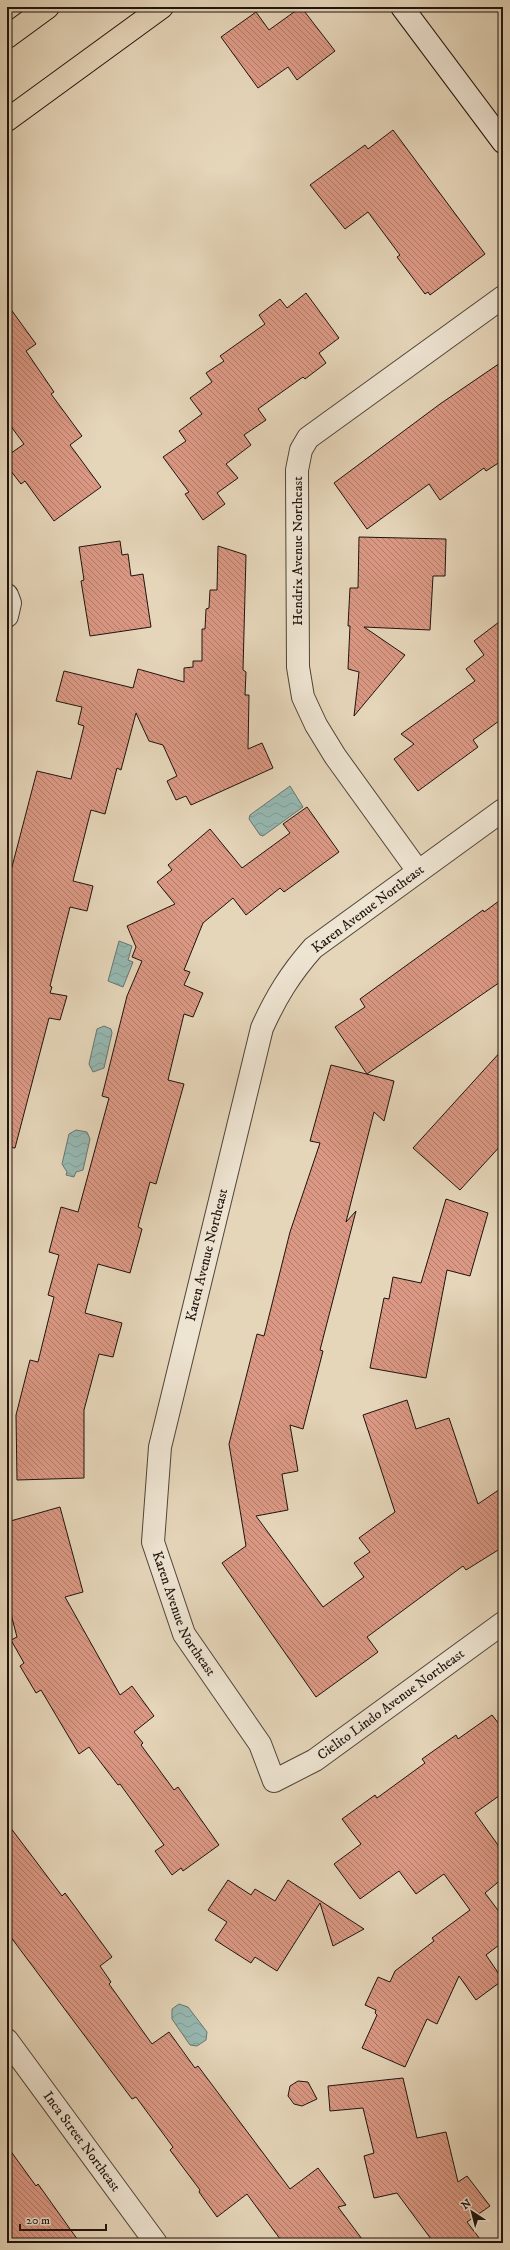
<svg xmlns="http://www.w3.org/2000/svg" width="510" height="2250" font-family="'IM FELL DW Pica',serif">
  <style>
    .water { fill: url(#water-waves); stroke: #667670 }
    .building { fill: url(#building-back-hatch); stroke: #1f130d }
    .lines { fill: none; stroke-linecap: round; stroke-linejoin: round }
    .street-casing { stroke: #504438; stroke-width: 24 }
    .secondary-casing { stroke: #1f130d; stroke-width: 24 }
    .primary-casing { stroke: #1f130d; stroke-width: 24 }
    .street { stroke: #eee4d2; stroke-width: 22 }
    .secondary { stroke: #eee4d2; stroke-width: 22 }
    .primary { stroke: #e5d5b9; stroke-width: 22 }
    .labels { text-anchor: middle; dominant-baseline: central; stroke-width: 3; stroke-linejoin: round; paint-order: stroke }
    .street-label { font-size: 14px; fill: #1f130d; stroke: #eee4d2 }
  </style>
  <defs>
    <pattern id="water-waves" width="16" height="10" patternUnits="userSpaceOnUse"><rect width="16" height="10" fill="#96b8b2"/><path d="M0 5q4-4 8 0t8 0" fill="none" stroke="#819d98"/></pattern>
    <pattern id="building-back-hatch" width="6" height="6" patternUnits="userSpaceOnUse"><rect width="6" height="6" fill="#db9884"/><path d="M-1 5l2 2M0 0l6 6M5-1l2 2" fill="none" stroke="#b17b6a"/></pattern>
  </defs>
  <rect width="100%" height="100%" fill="#e5d5b9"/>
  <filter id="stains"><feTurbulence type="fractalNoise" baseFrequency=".005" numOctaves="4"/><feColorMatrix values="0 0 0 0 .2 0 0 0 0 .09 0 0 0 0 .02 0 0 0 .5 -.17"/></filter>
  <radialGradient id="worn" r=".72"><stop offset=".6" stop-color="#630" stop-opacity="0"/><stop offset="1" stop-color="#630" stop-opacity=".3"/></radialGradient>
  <g class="water">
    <path d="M290 786 303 807 263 836 260 835 249 819 250 815Z"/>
    <path d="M119 941 132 946 128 960 133 962 123 987 108 981Z"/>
    <path d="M104 1026 111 1029 112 1033 104 1068 93 1072 89 1064 97 1029Z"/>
    <path d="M76 1130 87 1132 90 1139 83 1170 76 1172 74 1177 66 1175 67 1172 62 1164 69 1134Z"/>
    <path d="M179 2004 188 2007 207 2032 206 2040 197 2046 190 2045 172 2019V2009Z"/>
  </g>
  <g class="building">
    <path d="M301 7 335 51 297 80 288 67 258 88 221 37 256 12 269 30Z"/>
    <path d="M393 130 485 254 430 295 428 292 425 294 397 257 400 255 368 212 345 229 310 185 365 145 368 149Z"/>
    <path d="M306 293 339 338 319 353 326 363 305 379 303 377 258 409 266 420 244 435 251 445 226 464 238 478 217 493 225 504 203 520 185 494 189 492 163 457 186 441 179 431 202 414 190 398 212 382 206 373 224 361 220 356 265 324 259 315 280 299 287 308Z"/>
    <path d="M7 304 36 344 26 351 54 392 51 394 82 436 70 445 101 487 54 521 25 481 21 484 7 466V456L24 444 7 421Z"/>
    <path d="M503 361V460L486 471 484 468 440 500 429 484 367 529 334 483 440 404Z"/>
    <path d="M359 537 446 539 445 576H433L430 630 364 627 405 655 354 716 359 672 348 669 350 626H348L350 588H358Z"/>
    <path d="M120 541 122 555 128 554 131 576 143 574 151 627 90 636 81 581 84 580 79 547Z"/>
    <path d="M218 546 246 555 243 670 246 672 245 695H249L248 749 262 743 273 768 191 805 186 796 176 800 167 781 177 776 163 745 149 741 136 713 121 770 117 768 105 814 91 810 73 881 93 886 87 911 70 907 50 986 52 987 50 993 67 996 60 1020 49 1018 15 1148 7 1147V886L37 771 71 779 84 726 78 724 82 707 56 701 64 671 133 688 138 669 184 682V668L193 667V661H202V629H205L206 609 209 608 210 590H217Z"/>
    <path d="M503 619V718L473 740 478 747 418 791 394 759 414 744 401 734 475 681 466 669 484 655 474 641Z"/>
    <path d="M307 807 339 852 284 892 280 888 246 915 233 898 203 923 184 970 190 972 184 985 203 993 193 1017 184 1014 168 1080 184 1084 156 1184 150 1182 138 1227 142 1229 130 1273 98 1264 85 1313 122 1323 113 1357 99 1354 84 1410V1478L17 1480 16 1415 30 1360 38 1362 54 1297 48 1295 59 1255 49 1252 61 1207 78 1212 109 1098 102 1096 127 996 142 961 132 957 136 947 127 926 175 904 157 882 172 870 168 865 210 829 242 868 290 833 283 824Z"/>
    <path d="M503 898V980L367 1074 335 1027 365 1007 360 999 483 910 484 912Z"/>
    <path d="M503 1049V1143L460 1190 413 1148Z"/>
    <path d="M331 1065 394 1081 384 1121 374 1112 346 1222 356 1211 320 1350 323 1351 303 1429 290 1425 298 1471 282 1474 288 1510 256 1516 323 1607 364 1577 354 1563 370 1552 359 1538 395 1512 363 1415 407 1400 416 1429 449 1418 478 1504 503 1487V1547L466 1570 463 1566 367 1637 378 1652 316 1697 222 1563 246 1546 229 1444 257 1334 264 1336 290 1232 320 1143 310 1141Z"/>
    <path d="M446 1199 488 1213 470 1276 447 1270 426 1378 370 1368 384 1298 389 1299 393 1277 421 1283Z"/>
    <path d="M60 1507 83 1592 65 1597 120 1695 132 1686 154 1716 134 1732 143 1743 141 1745 174 1790 178 1787 219 1845 183 1871 181 1868 172 1875 155 1851 164 1845 120 1784 118 1785 89 1747 79 1754 41 1690 36 1693 20 1666 24 1663 11 1640 17 1637 7 1599V1522Z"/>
    <path d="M492 1715 503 1729V1793L475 1813 503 1852V1878L485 1893 503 1917V1942L486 1955 503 1980 476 2000 459 1976 437 2024 427 2019 405 2067 362 2048 377 2015 375 2013 376 2010 365 2005 378 1977 390 1982 395 1971 434 1941 432 1938 470 1910 444 1874 416 1894 399 1871 360 1899 334 1864 361 1844 342 1819 375 1795 377 1798 425 1763 422 1759 456 1735 458 1739Z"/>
    <path d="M7 1823 62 1896 65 1893 112 1957 100 1966 111 1982 109 1984 152 2044 169 2032 195 2068 198 2066 290 2189 318 2168 346 2205 338 2207 365 2243H283L247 2194 217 2217 199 2192 200 2190 170 2150 173 2147 136 2097 132 2099 7 1932Z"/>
    <path d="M228 1880 251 1895 255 1889 275 1901 288 1880 364 1929 333 1946 320 1903 277 1971 255 1957 251 1963 215 1940 227 1922 208 1910Z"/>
    <path d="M403 2078 417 2138 446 2132 458 2182 467 2176 490 2206 467 2222 483 2243H434L397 2193 374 2198 364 2156 374 2153 363 2108 330 2111 328 2086Z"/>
    <path d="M298 2081 308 2082 317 2099 302 2106 294 2104 288 2096 290 2086Z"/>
    <path d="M7 2146 36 2186 38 2184 80 2243H7Z"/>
  </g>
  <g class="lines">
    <g class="street-casing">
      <g id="street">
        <path d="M7 595 10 603 7 616"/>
        <path id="s1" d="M503 810 313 948C290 974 276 997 262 1028L160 1447 153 1542 184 1634 260 1744 274 1781 315 1760 503 1623"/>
        <path d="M418 871 335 756 316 725 303 697 298 667 297 470 301 450 308 438 503 297"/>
        <path id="s2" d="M7 2040 156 2243"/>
      </g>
    </g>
    <g class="secondary-casing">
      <path id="secondary" d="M402 7 503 142"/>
    </g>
    <g class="primary-casing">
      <g id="primary">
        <path d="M7 37 48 7"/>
        <path d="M7 120 162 7"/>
      </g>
    </g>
    <use href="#street" class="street"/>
    <use href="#secondary" class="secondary"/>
    <use href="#primary" class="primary"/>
  </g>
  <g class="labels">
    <g class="street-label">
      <text transform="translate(298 551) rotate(-90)">Hendrix Avenue Northeast</text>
      <text transform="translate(368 909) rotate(-37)">Karen Avenue Northeast</text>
      <text transform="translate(207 1255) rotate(-76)">Karen Avenue Northeast</text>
      <text stroke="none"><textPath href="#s1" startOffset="935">Karen Avenue Northeast</textPath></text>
      <text stroke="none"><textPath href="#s1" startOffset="1267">Cielito Lindo Avenue Northeast</textPath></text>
      <text stroke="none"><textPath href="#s2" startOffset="126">Inca Street Northeast</textPath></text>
    </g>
  </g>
  <rect width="510" height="2250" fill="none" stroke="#e5d5b9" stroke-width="24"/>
  <rect x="8" y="8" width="494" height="2234" fill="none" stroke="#1f130d" stroke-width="2"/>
  <rect x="12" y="12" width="486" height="2226" fill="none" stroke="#1f130d"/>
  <g transform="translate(472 2212) rotate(324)" stroke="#eee4d2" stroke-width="3" paint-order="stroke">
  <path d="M0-3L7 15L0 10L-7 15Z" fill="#1f130d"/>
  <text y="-6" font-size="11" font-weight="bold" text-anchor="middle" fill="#1f130d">N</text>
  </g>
  <path d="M20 2224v6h86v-6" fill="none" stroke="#1f130d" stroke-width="2"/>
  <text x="26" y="2224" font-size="12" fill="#1f130d" stroke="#eee4d2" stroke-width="3" paint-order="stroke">20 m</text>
  <rect width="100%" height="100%" filter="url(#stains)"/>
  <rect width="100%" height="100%" fill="url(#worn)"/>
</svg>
